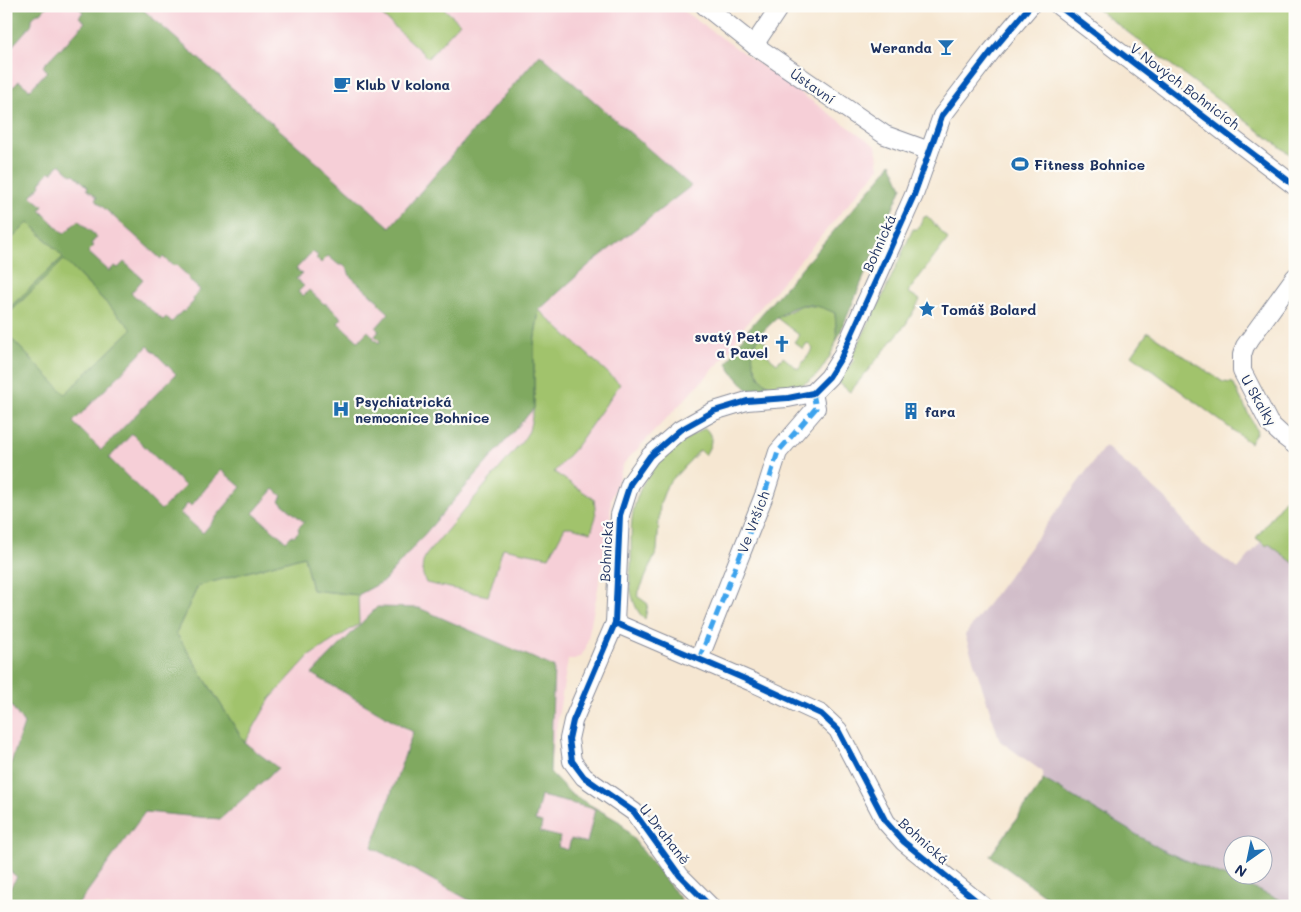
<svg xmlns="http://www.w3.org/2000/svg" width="1301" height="912" font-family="Mali,sans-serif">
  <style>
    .built { fill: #f6cfd7 }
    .industrial { fill: #d1bdc9; fill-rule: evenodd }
    .green { fill: #a1c36c; stroke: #5e7965 }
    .forest { fill: #80a960; stroke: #4e6c5f; fill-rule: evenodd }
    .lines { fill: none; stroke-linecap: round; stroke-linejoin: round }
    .minor-casing { stroke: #888b98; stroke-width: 20 }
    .minor { stroke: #fff; stroke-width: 18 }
    .quiet { stroke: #3da3ed; stroke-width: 5; stroke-dasharray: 10 5; stroke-linecap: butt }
    .cycleway-casing { stroke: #fdfcf7; stroke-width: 9 }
    .cycleway { stroke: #0057b8; stroke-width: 6 }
    .labels { text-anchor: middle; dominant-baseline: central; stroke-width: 4.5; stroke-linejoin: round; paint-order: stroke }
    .poi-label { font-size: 14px; font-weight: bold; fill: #1b2f5e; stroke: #fdfcf7; text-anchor: start }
    .street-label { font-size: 14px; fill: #1b2f5e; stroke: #fdfcf7 }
  </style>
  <rect width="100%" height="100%" fill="#fdfcf7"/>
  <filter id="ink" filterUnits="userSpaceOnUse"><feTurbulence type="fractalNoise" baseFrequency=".02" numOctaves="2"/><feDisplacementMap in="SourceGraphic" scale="10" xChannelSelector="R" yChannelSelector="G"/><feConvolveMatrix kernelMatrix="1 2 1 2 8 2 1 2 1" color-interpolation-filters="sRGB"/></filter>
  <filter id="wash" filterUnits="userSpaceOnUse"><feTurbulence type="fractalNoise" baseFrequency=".0096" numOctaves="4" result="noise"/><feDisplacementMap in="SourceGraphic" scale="20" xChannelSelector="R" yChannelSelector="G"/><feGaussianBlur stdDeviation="1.12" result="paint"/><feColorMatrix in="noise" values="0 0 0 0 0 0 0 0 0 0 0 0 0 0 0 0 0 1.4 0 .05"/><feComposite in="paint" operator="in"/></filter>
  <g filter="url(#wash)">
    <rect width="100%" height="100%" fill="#f6e7d2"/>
    <path class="built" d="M6 6H670L674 10 679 8 876 146 879 168 742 329 726 356 624 463 611 499 610 529 586 648 581 656 574 659 568 660 551 758 542 794 597 807 595 820 667 906H6Z"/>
    <path class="industrial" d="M1105 446 1165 498 1200 542 1238 569 1275 525 1295 504V905L1164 851 1043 779V772L1000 741 965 635ZM1234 844H1264V874H1234Z"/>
    <g class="green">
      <path d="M372 6H441L460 23 428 58Z"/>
      <path d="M1093 6H1295V158Z"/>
      <path d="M927 216 948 239 908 292 920 300 906 324 850 392 838 382 855 359 852 356 881 300 913 229H918L924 217Z"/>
      <path d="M29 222 63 257 6 311V244Z"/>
      <path d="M64 260 132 329 65 395 6 333V316Z"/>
      <path d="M802 305 823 307 835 313 837 340 830 356 821 370 815 377 803 384 790 388 775 390 761 379 758 374 752 359V352L759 337 768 345 763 352 777 363 783 357 798 369 813 349 807 343 803 349 794 342 799 335 777 318Z"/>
      <path d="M539 310 620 384 576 447 554 472 594 499 596 517 591 532 571 527H565L549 557 503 548 488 596 426 583C421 572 421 565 426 555L522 442 529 431 534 408V343Z"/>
      <path d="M1148 332 1223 382 1233 383 1257 431 1250 443 1132 355Z"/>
      <path d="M705 428C714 437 712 444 705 455L700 450 667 485 660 504 657 551 637 596 648 604 645 619C636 613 631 595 630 585 629 579 630 572 631 566 632 546 629 523 635 504 638 494 643 482 649 473 663 452 684 440 705 428Z"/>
      <path d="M1295 486V564L1269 544 1267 546 1256 538Z"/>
      <path d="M304 556 312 590 358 595 359 624 309 656 270 699 245 743 176 633 198 586Z"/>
    </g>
    <g class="forest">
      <path d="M6 6H47L41 13H37L32 19V23L31 25 6 53Z"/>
      <path d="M77 6H139L390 227 540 54 691 186 590 264 539 310 534 343V408L384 581 358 595 312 590 304 556 198 586 176 633 245 743 278 768 220 819 145 812 77 906H11L6 903V894L17 877 6 868V778L24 724 6 698V333L65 394 132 329 64 260 6 316V311L63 257 29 222 6 244V75L11 79 8 83 13 87 19 81 30 90 47 71 43 66 59 49 60 50 85 22 79 17 83 12ZM60 164 72 175 74 174 88 187 87 189 97 197 95 200 161 259 163 257 173 266 175 264 189 277 188 279 200 290 193 299 194 301 184 312 182 311 172 322 166 317 163 320 131 293 143 279 124 262 118 268 115 266 109 271 88 252 94 246 91 244 97 237 78 220 64 234 40 210 43 206 31 196 41 185 40 183 50 171 52 173ZM313 252 318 256 316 258 321 263 328 256 339 265H343L348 270 350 276 379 302 378 303 389 313 376 328 379 331 375 336 380 341 379 343 373 338 374 337 368 331 358 341 338 323 342 318 325 303 324 304 309 290 303 296 298 292 304 286 296 279 302 274 296 269 310 254H311ZM148 346 176 374 101 450 73 422ZM132 434 185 486 161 510 109 458ZM221 470 241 487 203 533 180 513 188 503 191 506ZM274 489 282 496 279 501 304 522 298 528 299 531 294 536 292 535 286 541 253 513Z"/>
      <path d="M891 163 902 187 837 340 835 313C826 309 812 303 802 305 792 307 781 314 775 320 760 333 747 347 755 367 757 372 758 376 762 380 766 384 771 386 775 390H748L732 372 727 364 746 332 886 171Z"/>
      <path d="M377 607 419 608 554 667 550 772 571 794 620 822 686 906H480L372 847 413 732 312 674ZM541 796 595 809 587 843 571 839 568 850 558 847 560 837 540 832 542 823 535 821Z"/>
      <path d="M1043 779 1164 851 1295 906H1059L990 856 1043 782 1042 781Z"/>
    </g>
  </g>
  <g filter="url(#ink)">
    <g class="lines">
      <g class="minor-casing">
        <g id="minor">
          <path d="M705 6 754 45 885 135 929 151"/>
          <path d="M1059 6 1295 186"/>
          <path d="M754 45 780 6"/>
          <path d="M1295 277 1245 346 1242 355V371L1269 423 1282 435 1295 445"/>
          <path d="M615 623 752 682 821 714 838 730 886 822 904 842 983 906"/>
          <path d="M699 659 765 493 778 452 816 408 813 393"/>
          <path d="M710 906 680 876 634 812 584 777 572 761 569 739 573 721 615 623 620 515 630 484 650 456 680 430 714 411 747 401 788 398 813 393 829 377 841 358 914 195 942 116 991 52 1030 6"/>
        </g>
      </g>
      <use href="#minor" class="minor"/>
      <path class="quiet" d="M699 659 765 493 778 452 816 408 813 393"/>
      <g class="cycleway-casing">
        <g id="cycleway">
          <path d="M1059 6 1295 186"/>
          <path d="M615 623 752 682 821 714 838 730 886 822 904 842 983 906"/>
          <path d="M710 906 680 876 634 812 584 777 572 761 569 739 573 721 615 623 620 515 630 484 650 456 680 430 714 411 747 401 788 398 813 393 829 377 841 358 914 195 942 116 991 52 1030 6"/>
        </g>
      </g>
      <use href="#cycleway" class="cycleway"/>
    </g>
  </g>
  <defs>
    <g id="bar-bare" transform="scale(1.35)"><path d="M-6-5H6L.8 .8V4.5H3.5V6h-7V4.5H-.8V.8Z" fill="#1f6fb2" stroke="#fdfcf7" stroke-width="2.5" paint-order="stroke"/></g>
    <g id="cafe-bare" transform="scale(1.35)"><path d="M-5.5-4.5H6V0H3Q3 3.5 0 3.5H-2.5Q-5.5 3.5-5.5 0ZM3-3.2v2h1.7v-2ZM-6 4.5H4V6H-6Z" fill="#1f6fb2" stroke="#fdfcf7" stroke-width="2.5" paint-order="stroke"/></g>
    <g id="stadium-bare" transform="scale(1.35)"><path d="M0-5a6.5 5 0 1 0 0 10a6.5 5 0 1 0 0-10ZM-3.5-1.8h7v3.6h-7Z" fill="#1f6fb2" stroke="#fdfcf7" stroke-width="2.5" paint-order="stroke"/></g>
    <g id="sight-bare" transform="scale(1.35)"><path d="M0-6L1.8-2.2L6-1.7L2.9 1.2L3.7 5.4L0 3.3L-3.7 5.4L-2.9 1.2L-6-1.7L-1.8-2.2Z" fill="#1f6fb2" stroke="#fdfcf7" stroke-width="2.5" paint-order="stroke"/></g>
    <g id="church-bare" transform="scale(1.35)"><path d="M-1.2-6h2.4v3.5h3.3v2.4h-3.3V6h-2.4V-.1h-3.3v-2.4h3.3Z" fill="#1f6fb2" stroke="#fdfcf7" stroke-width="2.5" paint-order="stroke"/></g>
    <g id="hospital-bare" transform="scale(1.35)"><path d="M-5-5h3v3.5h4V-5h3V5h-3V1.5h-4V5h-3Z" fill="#1f6fb2" stroke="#fdfcf7" stroke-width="2.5" paint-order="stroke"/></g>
    <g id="building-bare" transform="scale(1.35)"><path d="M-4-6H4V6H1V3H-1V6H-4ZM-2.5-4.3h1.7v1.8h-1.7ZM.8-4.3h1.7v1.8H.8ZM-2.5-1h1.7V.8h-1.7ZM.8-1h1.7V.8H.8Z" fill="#1f6fb2" stroke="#fdfcf7" stroke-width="2.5" paint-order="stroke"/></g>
  </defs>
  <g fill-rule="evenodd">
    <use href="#bar-bare" x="946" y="47"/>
    <use href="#cafe-bare" x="342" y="84"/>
    <use href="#stadium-bare" x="1020" y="164"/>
    <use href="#sight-bare" x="927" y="309"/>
    <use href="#church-bare" x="782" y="344"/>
    <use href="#hospital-bare" x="341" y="409"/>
    <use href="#building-bare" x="911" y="411"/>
  </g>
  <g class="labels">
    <g class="poi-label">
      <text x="932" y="47" text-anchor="end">Weranda</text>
      <text x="356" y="84">Klub V kolona</text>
      <text x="1034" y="164">Fitness Bohnice</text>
      <text x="941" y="309">Tomáš Bolard</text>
      <text x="768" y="336" text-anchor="end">svatý Petr<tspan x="768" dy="16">a Pavel</tspan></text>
      <text x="355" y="401">Psychiatrická<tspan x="355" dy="16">nemocnice Bohnice</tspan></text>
      <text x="925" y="411">fara</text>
    </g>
    <g class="street-label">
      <text transform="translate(813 86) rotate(35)">Ústavní</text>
      <text transform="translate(1185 86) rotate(37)">V Nových Bohnicích</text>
      <text transform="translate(879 243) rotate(-66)">Bohnická</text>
      <text transform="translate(1259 400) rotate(60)">U Skalky</text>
      <text transform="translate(753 522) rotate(-69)">Ve Vrších</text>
      <text transform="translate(606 551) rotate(-87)">Bohnická</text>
      <text transform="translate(665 834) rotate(52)">U Drahaně</text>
      <text transform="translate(924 841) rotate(42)">Bohnická</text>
    </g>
  </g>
  <rect width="1301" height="912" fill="none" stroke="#fdfcf7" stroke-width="25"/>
  <g transform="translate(1248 860) rotate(213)"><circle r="24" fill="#fdfcf7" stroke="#a3aaba"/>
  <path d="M0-4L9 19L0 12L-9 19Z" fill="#1f6fb2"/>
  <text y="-8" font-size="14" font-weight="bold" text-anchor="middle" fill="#1b2f5e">N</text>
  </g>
</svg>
